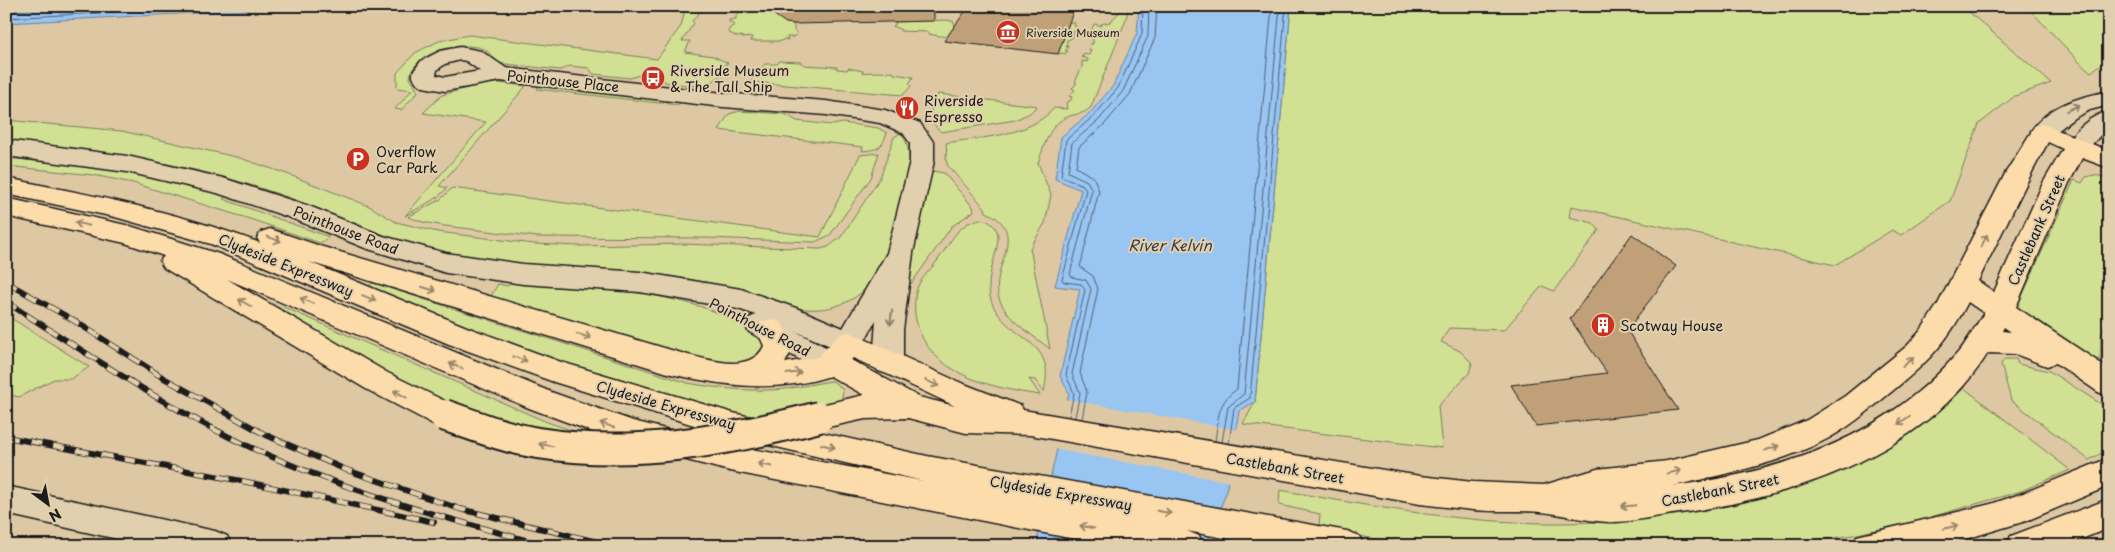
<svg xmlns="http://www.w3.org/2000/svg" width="2115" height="552" font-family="'Playpen Sans',sans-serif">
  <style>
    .green { fill: #d1e093; stroke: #767e58 }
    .water { fill: #99c5f3; stroke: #67819d }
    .pier { fill: #dec8a4 }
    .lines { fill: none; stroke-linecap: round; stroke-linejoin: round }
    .shore { stroke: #4e6072; stroke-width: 1 }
    .building { fill: #c0a079; stroke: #1c1c1c }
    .minor-casing { stroke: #1c1c1c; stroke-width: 3 }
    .major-casing { stroke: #1c1c1c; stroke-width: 3 }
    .minor { fill: #e2cfad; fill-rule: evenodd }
    .major { fill: #fddcac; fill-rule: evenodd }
    .rail-casing { stroke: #1c1c1c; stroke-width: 6 }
    .rail { stroke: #e2cfad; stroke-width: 4.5; stroke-dasharray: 12; stroke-linecap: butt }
    .major-bridge-casing { stroke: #1c1c1c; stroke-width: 34; stroke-linecap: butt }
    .major-bridge { stroke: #fddcac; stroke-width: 30 }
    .oneway { stroke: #897e6c }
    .oneway2 { stroke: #98866b }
    .labels { text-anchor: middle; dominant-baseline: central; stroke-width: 4; stroke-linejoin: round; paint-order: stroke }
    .far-poi-label { font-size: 11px; fill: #1c1c1c; stroke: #e2cfad; text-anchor: start }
    .poi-label { font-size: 14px; fill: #1c1c1c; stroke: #e2cfad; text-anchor: start }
    .street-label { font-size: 14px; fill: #1c1c1c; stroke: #e2cfad }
    .water-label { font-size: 15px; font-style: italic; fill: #353e47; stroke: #e2cfad }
  </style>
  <rect width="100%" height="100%" fill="#dec8a4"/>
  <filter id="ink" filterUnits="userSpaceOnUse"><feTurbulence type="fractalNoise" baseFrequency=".02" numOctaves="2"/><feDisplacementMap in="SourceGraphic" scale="10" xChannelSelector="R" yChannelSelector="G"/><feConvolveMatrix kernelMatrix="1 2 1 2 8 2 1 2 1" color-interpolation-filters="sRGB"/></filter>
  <g filter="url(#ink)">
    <g class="green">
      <path d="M686 6H702V8C698 14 697 16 692 21L694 23 682 41H690L685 52 713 56 728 63 722 66 726 67C710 93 691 85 665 82L661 76 642 74 630 78 593 74 589 68 570 66 560 70 497 63C493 58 490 52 484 49 463 40 412 52 410 78L418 92 401 110 395 109 412 90 397 88V73L415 53 439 41 469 35 657 59 681 26Z"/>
      <path d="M757 6H782L780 18 786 23 794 24V30L797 34 793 37H787L788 40 784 39 782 41H750L752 37 742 38 743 36 737 37 728 32 730 28 735 25 732 24V22H729V20L736 19V15L740 12 749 13Z"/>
      <path d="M1125 6H1129L1125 22 1091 107C1083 115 1077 113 1067 117 1049 124 1044 147 1038 163L1051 195 1045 223 1030 248 1050 349C1033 335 1009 322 1000 301 987 267 1032 233 986 212L985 208 948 166C944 158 948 152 946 143 981 137 1029 137 1054 108L1067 109 1066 103 1071 100 1072 97 1069 96 1075 90 1072 88 1077 83 1075 82 1082 67V61L1087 62 1088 59 1081 57 1084 56 1082 54 1089 55 1091 50 1089 49 1090 44H1093V39L1089 37 1094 24 1102 26 1101 24 1110 22Z"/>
      <path d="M1291 6H1962L2051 83 2015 96 1979 124 1950 201 1901 235 1892 230 1835 265 1571 206 1569 217 1593 223 1599 230 1554 291 1542 286 1504 330 1449 328 1441 342 1460 351 1472 363 1469 373 1438 406 1442 448 1243 424 1255 402Z"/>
      <path d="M2031 11 2109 12V58L2091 72 2086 69Z"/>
      <path d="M947 20 954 22 955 25 947 37 928 34 929 32 900 31 901 30 893 26 896 24 895 22Z"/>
      <path d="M1069 22 1075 23 1074 26 1077 27 1075 31 1070 33 1074 34 1072 38 1067 40 1066 47 1069 46 1065 51H1068L1065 54 1063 53 1058 54Z"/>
      <path d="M780 61 800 62 804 65 837 67V69L847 70 848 68 863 71 862 73C876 71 881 73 893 72L894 74 913 77 909 84 911 86 903 95 751 82 765 64H777Z"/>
      <path d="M499 83 526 86 439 186 447 188 438 197 405 216 486 122 423 113 442 95 482 84Z"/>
      <path d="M541 85 682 100 678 105 537 89Z"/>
      <path d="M938 94 1037 106 1030 113 1015 120 941 132C926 118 930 111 938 94Z"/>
      <path d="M740 111 785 114 797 121 832 125 843 123 878 128 887 133C881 149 880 149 862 151L863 147 719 130 729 114Z"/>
      <path d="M6 120 122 131 240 158 287 174 369 206 396 222 438 232 534 244 579 246 682 244 820 249 828 247 841 237 880 178 894 137 901 133C919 156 903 200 896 225 886 260 874 295 836 306 802 316 772 301 739 291 722 285 705 282 688 279 644 272 600 272 556 269 525 268 486 262 456 256 390 243 330 210 266 190 182 162 94 150 6 141Z"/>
      <path d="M879 153 871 178 830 235 815 242 706 238 538 237 445 226 423 222 408 217 441 199 452 188 820 237 860 155Z"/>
      <path d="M6 158 105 168 191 186 226 196 223 199 329 237 320 243 250 219 133 183 93 175 6 166Z"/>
      <path d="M932 171 944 173 973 207 974 211 952 226 911 284H908L914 247Z"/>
      <path d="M2094 175 2109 178V312L2101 336 2100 359 2093 360 2015 312 2074 180 2082 183 2086 177Z"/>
      <path d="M980 219C989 220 997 226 998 235 998 257 984 276 991 300 1001 331 1036 337 1044 361 1048 371 1046 381 1044 392L1035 380 1029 379 1040 395C993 388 928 375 916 320 914 311 914 295 918 286 922 277 931 269 937 261 945 251 950 240 959 230L968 223Z"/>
      <path d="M512 281C586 288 714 289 768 344L750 368 682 357 491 296 498 284 508 286Z"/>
      <path d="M373 283 688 383C721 389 752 392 785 389 801 387 816 383 832 381L838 385 843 390 842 398 835 404 770 423 690 403 542 357 366 288Z"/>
      <path d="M281 306 547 422 609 443 456 413 271 312Z"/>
      <path d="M6 315 89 367 71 379H54L19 397 6 394Z"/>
      <path d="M2005 359H2016L2018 364 2049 371 2109 409V449L2089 460 2011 400 2001 364Z"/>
      <path d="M1964 388 2070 470 2021 491 1917 521 1853 535 1777 546H1437L1370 538 1319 527 1320 514 1279 505 1280 490C1357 504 1434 518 1512 522 1663 529 1854 501 1964 388Z"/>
    </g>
    <g class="water">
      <path d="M6 6H328L6 23Z"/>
      <path d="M1139 6H1291L1255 402 1239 411 1226 493 1206 546H1036L1069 393 1060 376 1080 289 1055 286 1081 190 1055 179 1061 137 1090 113 1113 86 1137 33Z"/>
    </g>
    <path class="pier" d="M1065 399 1238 430 1230 482 1054 449Z"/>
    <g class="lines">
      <g class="shore">
        <path d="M6 11 106 6"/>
        <path d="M6 18 229 6"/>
        <path d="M1069 416 1074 393 1066 375 1085 290 1081 284 1064 282 1062 280 1086 190 1083 185 1061 176 1066 140 1094 116 1118 88 1142 34 1143 6"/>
        <path d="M1075 417 1080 393 1072 374 1091 289 1086 280 1072 277 1070 274 1092 190 1087 181 1068 172 1072 143 1099 120 1123 91 1148 36 1149 6"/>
        <path d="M1082 419 1087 392 1080 373 1098 289 1093 276 1080 267 1099 191 1094 178 1076 167 1079 147 1104 125 1130 94 1155 38 1157 6"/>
        <path d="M1215 441C1219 417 1216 404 1237 389L1272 6"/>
        <path d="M1222 442 1228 407 1244 394 1280 6"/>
        <path d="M1229 443 1234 408 1250 398 1286 6"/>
      </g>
    </g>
    <g class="building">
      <path d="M761 6H934V21L794 24 786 23Z"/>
      <path d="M969 6H1075L1058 54 944 41Z"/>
      <path d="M1632 234 1676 266 1627 330 1678 410 1536 426 1511 385 1607 373 1570 319Z"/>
    </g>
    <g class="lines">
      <g class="minor-casing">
        <g id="minor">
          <path d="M460 47 481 51 506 68 723 93 826 101 885 110 920 123 934 143V161L913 253 903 330V363L898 371 888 374 878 371 873 363 876 320 859 351 849 354 795 331 841 355 846 363 841 371 831 374 821 371 749 332 745 325 749 318 756 315 738 309 640 292 523 284 446 273 365 248 291 218 217 193 127 172 6 156V140L127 156 223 178 309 206 383 236 446 253 523 264 640 272 741 289 796 308 843 328 887 253 910 161V143L903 133 880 123 826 115 723 107 500 81 445 91 423 87 416 82 413 77V72L421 61 440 51ZM460 60 466 61 480 71 445 77 436 75 437 70 445 64Z"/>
          <path d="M2109 91V105L2090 110 2074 118 2051 136 2043 138 2035 136 2031 131C2048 105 2080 97 2109 91Z"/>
          <path d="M2109 111V128C2093 139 2090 156 2068 150L2065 145C2075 130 2091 115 2109 111Z"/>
          <path d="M6 486 215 531 227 536 232 546H148L6 514Z"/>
        </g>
      </g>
      <g class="major-casing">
        <g id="major">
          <path d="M2043 124 2109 151V168L2082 158 2069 183 2016 307 2109 369V396L2098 392 2056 363 2047 366 2015 354 1988 353C1923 457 1787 499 1672 514 1651 517 1628 523 1608 522 1585 521 1563 514 1541 512 1518 510 1495 512 1473 510 1455 508 1437 506 1420 504L1030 435 966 433 908 418 865 419 819 429 808 426 804 417 808 408 864 395 830 376C777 393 724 386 671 374L309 262 469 328 561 362 733 413 927 456 1347 531 1359 536 1364 546H1266L1024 500 1187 531 1199 536 1204 546H1110L730 471 631 446 529 408 227 279 388 373 455 406 459 415 455 424 444 427 433 424 366 389 164 268 160 261 164 256 125 243 6 216V198L130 226 219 254 551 392 633 421 730 445 923 481 733 437 554 382 449 344 211 244 115 217 6 194V178C92 195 178 212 260 243L257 238 261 232 270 229 323 247 688 355C711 360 751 374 764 346L757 330 761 322 771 319 781 322 794 346 785 363 818 357 839 335 849 332 959 382 1021 406 1023 410 1420 476 1473 482 1544 485 1597 469 1667 461 1758 440 1807 420 1845 396 1907 346 1921 330 1938 304 2006 172 2035 126ZM2048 142 2063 149 2043 183 1994 292 1978 281 2032 172ZM1968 302 1984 313C1974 328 1966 345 1954 357 1882 439 1778 473 1673 486 1725 474 1781 464 1829 438 1853 425 1874 406 1896 388 1929 361 1948 341 1968 302ZM2004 327 2011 332 2002 331ZM853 358 955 406 919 397 851 360Z"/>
          <path d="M2109 458V486L2026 521 1942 546H1852L1857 536 1991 504 2026 492Z"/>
          <path d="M2109 499V528L2064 546H2006L2011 536Z"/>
        </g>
      </g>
      <use href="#minor" class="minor"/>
      <use href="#major" class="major"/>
      <g class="rail-casing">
        <g id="rail">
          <path d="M6 282 73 320 162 377 266 435 344 469 460 509 614 546"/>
          <path d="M6 302C86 352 164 407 250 447 345 491 447 519 548 546"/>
          <path d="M6 437 247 482 434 522"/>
        </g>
      </g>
      <use href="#rail" class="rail"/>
      <g class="major-bridge-casing">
        <path id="major-bridge" d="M444 415C475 426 506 438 538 443 634 458 726 441 819 417"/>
      </g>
      <use href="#major-bridge" class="major-bridge"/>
    </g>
    <defs><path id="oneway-shaft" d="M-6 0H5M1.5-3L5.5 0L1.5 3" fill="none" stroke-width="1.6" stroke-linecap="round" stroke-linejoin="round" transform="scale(1.25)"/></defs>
    <g class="oneway">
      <use href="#oneway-shaft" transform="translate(2073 108) rotate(-25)"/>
      <use href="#oneway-shaft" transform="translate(891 318) rotate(98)"/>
    </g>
    <g class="oneway2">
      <use href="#oneway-shaft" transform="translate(82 224) rotate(-167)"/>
      <use href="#oneway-shaft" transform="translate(274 239) rotate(20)"/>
      <use href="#oneway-shaft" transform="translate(1984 241) rotate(-64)"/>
      <use href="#oneway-shaft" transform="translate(429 289) rotate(17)"/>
      <use href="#oneway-shaft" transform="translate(369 298) rotate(23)"/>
      <use href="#oneway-shaft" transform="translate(307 301) rotate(-156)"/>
      <use href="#oneway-shaft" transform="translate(245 303) rotate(-150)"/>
      <use href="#oneway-shaft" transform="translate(584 336) rotate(17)"/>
      <use href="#oneway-shaft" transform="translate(520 359) rotate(20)"/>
      <use href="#oneway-shaft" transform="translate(1908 362) rotate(-41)"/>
      <use href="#oneway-shaft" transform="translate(456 366) rotate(-158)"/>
      <use href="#oneway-shaft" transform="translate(794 373) rotate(-8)"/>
      <use href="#oneway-shaft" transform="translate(932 383) rotate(24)"/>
      <use href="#oneway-shaft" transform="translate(400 394) rotate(-151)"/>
      <use href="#oneway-shaft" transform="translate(1904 420) rotate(145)"/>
      <use href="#oneway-shaft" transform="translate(607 425) rotate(-160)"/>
      <use href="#oneway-shaft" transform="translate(546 445) rotate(-170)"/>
      <use href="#oneway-shaft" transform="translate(828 446) rotate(13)"/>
      <use href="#oneway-shaft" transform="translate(1772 448) rotate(-19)"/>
      <use href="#oneway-shaft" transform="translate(765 465) rotate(-169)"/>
      <use href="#oneway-shaft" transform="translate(1674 472) rotate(-11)"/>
      <use href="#oneway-shaft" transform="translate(1628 506) rotate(174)"/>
      <use href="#oneway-shaft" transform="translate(1164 512) rotate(10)"/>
      <use href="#oneway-shaft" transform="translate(1087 527) rotate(-169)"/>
      <use href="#oneway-shaft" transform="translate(1951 527) rotate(-13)"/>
    </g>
  </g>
  <defs>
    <g id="museum-disc" transform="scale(1.25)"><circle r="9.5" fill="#c8321e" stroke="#e2cfad"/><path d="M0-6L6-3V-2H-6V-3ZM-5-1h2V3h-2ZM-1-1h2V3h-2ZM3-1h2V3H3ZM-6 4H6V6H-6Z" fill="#fff"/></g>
    <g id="bus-disc" transform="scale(1.25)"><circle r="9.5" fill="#c8321e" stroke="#e2cfad"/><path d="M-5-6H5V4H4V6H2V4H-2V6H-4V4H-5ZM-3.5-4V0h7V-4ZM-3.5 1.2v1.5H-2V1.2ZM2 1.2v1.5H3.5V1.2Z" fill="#fff"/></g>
    <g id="restaurant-disc" transform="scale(1.25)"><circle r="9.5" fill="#c8321e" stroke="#e2cfad"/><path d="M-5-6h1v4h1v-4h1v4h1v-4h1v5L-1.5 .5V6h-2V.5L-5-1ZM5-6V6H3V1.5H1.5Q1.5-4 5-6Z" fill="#fff"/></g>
    <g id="parking-disc" transform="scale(1.25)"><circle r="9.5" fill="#c8321e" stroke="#e2cfad"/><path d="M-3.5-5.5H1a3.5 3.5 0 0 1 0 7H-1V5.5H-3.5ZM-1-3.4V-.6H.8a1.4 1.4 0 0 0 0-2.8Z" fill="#fff"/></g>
    <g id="building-disc" transform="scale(1.25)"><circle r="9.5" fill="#c8321e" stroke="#e2cfad"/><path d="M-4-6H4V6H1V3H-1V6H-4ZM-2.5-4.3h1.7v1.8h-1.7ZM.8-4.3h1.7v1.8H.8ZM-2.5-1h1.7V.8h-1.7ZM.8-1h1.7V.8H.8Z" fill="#fff"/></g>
  </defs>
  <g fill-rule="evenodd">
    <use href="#museum-disc" x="1008" y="32"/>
    <use href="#bus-disc" x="653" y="78"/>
    <use href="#restaurant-disc" x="907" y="108"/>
    <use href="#parking-disc" x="358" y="159"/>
    <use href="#building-disc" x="1603" y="325"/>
  </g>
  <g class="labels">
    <g class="far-poi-label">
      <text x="1026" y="32">Riverside Museum</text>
    </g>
    <g class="poi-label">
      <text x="670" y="70">Riverside Museum<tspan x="670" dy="16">&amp; The Tall Ship</tspan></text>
      <text x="924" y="100">Riverside<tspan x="924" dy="16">Espresso</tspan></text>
      <text x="376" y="151">Overflow<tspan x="376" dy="16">Car Park</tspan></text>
      <text x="1620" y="325">Scotway House</text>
    </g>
    <g class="street-label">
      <text transform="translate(563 81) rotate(6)">Pointhouse Place</text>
      <text transform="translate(346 230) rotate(21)">Pointhouse Road</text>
      <text transform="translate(2036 230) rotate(-66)">Castlebank Street</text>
      <text transform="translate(286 265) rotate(22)">Clydeside Expressway</text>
      <text transform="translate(760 327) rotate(27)">Pointhouse Road</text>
      <text transform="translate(666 405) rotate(16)">Clydeside Expressway</text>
      <text transform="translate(1285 468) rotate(10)">Castlebank Street</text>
      <text transform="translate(1720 490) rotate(-11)">Castlebank Street</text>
      <text transform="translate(1061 493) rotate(10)">Clydeside Expressway</text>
    </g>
    <g class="water-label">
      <text x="1170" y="244">River Kelvin</text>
    </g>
  </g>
  <rect width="2115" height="552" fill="none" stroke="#e2cfad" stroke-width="25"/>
  <rect x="12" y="12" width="2090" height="527" fill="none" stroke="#1c1c1c" stroke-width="2" filter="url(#ink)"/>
  <g transform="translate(48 504) rotate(148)" stroke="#e2cfad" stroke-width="4" paint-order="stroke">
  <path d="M0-4L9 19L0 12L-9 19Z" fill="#1c1c1c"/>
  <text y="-8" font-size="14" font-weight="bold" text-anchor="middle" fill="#1c1c1c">N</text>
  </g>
</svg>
